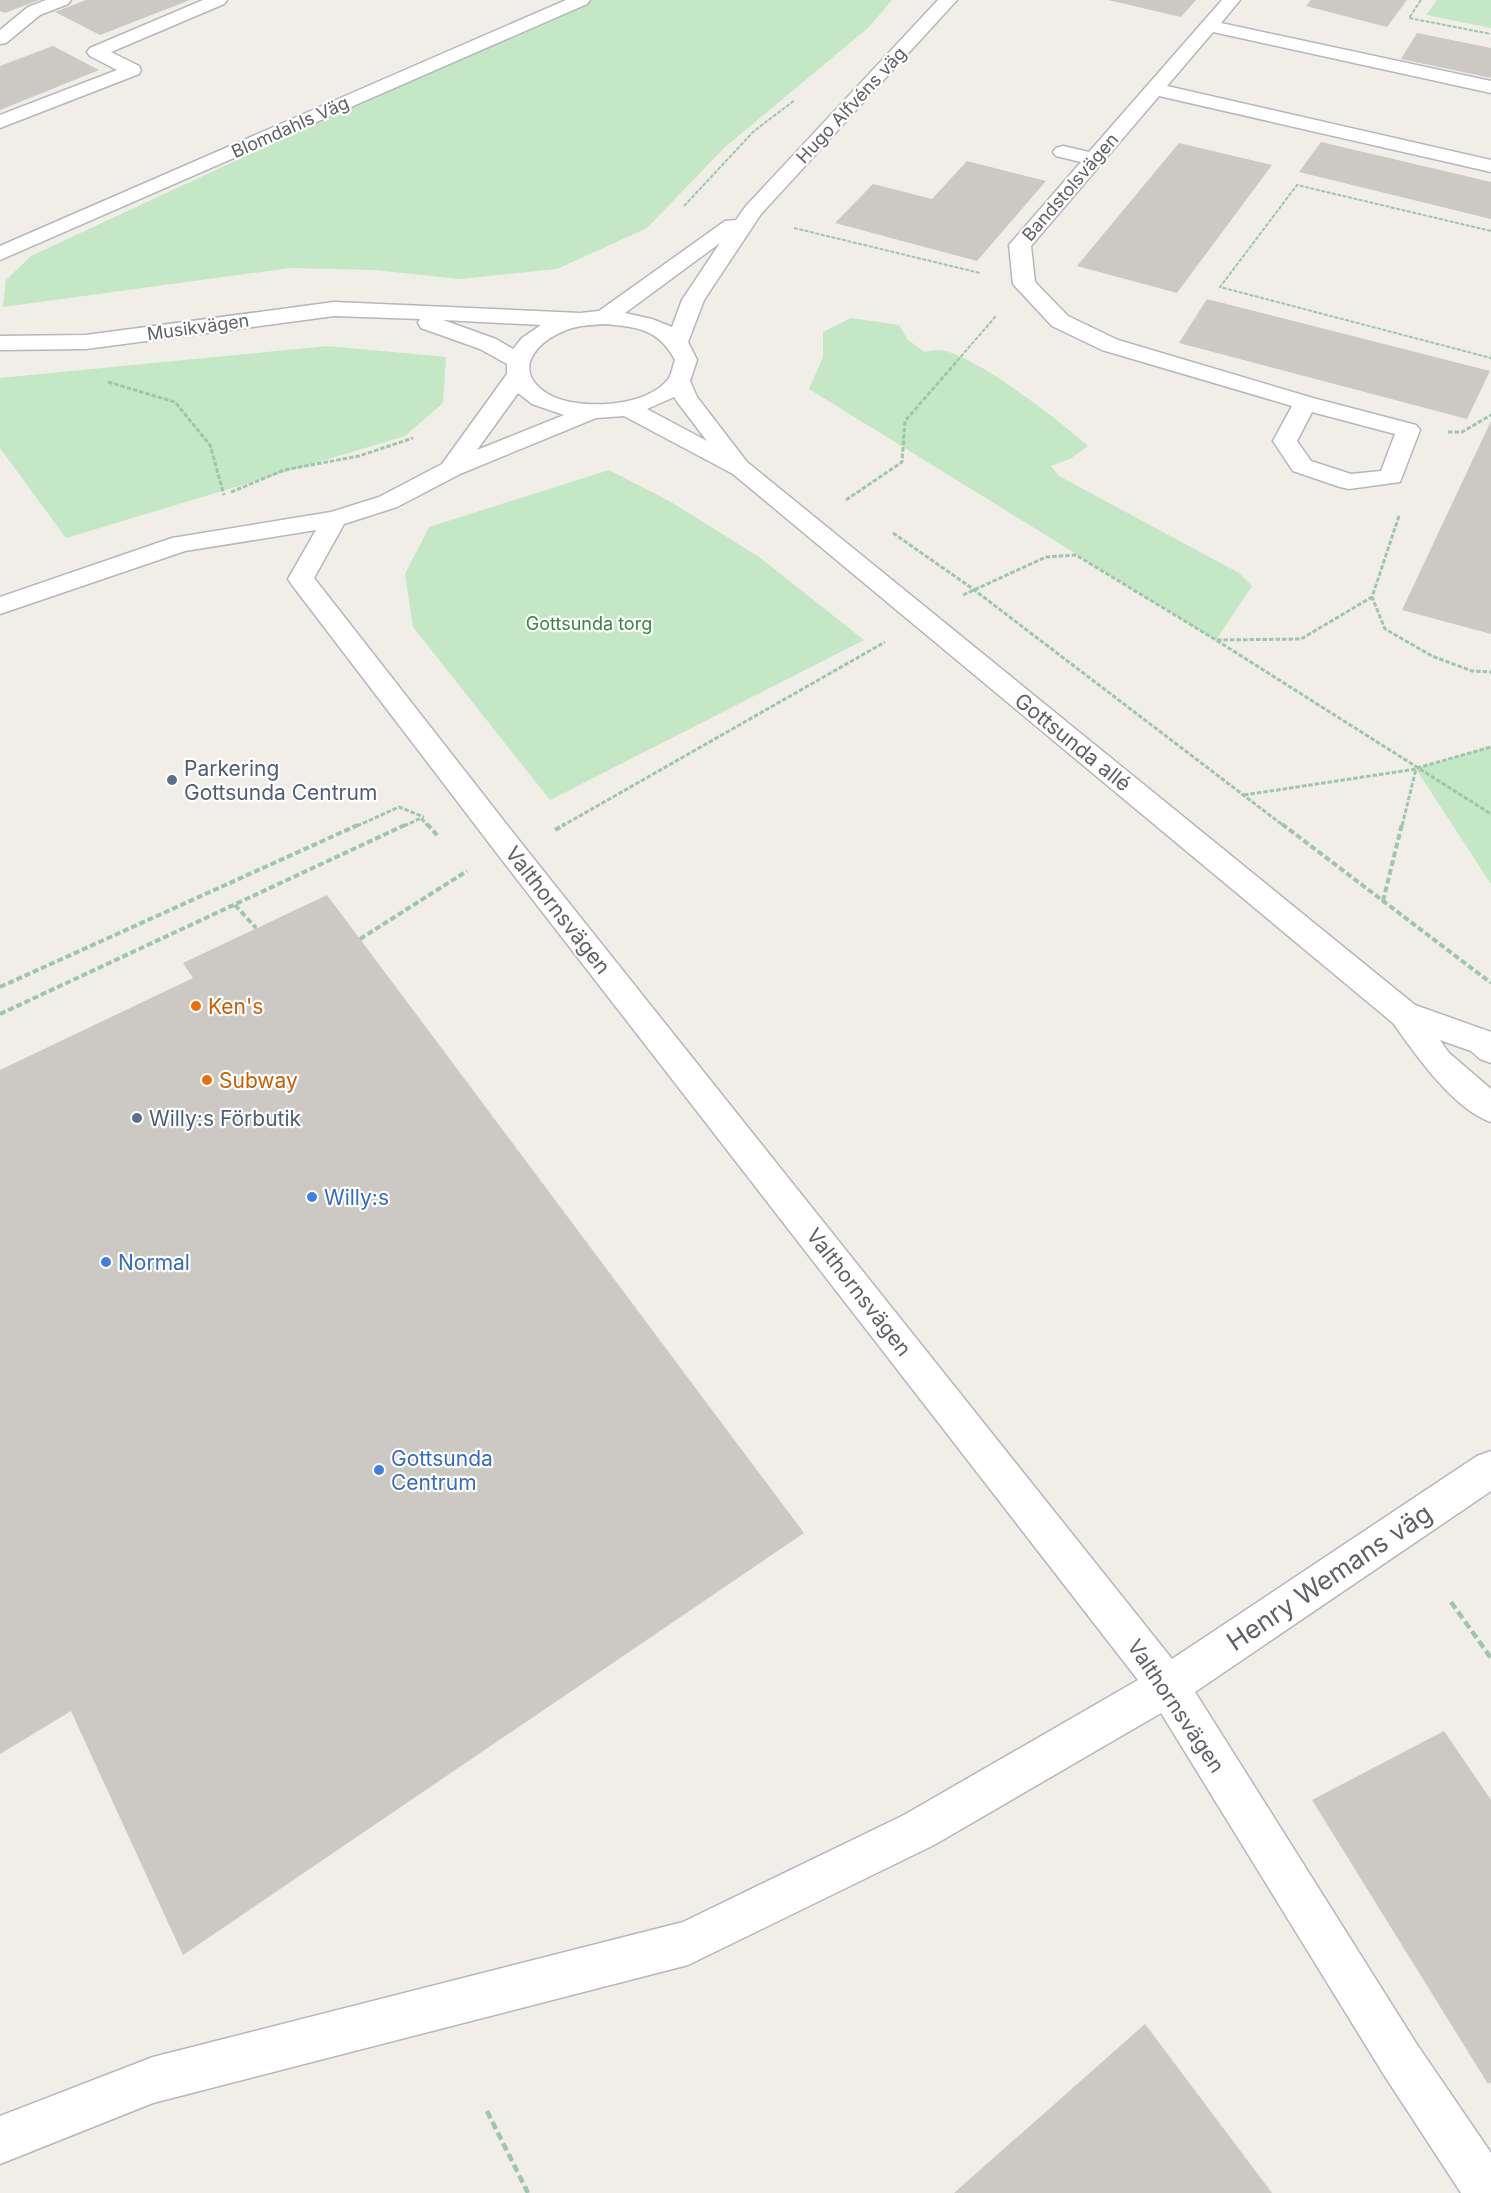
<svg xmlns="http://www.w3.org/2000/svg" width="1491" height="2193" font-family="Inter,sans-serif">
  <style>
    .green { fill: #c4e7c5 }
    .building { fill: #ccc9c4 }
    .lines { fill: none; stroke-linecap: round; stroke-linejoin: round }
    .minor-casing { stroke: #b4b7bb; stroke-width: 3 }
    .path-far3 { stroke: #9ec7aa; stroke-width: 2; stroke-dasharray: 4 1.5; stroke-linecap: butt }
    .path-far2 { stroke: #9ec7aa; stroke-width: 3; stroke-dasharray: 4.5 2; stroke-linecap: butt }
    .path-far1 { stroke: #9ec7aa; stroke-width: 4; stroke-dasharray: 6 3; stroke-linecap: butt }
    .path { stroke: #9ec7aa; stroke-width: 4.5; stroke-dasharray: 8 4; stroke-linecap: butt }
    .minor { fill: #fff; fill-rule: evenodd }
    .service-dot { fill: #5c6f8a; stroke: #fff; stroke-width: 2 }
    .food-dot { fill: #e8710a; stroke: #fff; stroke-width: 2 }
    .shop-dot { fill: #3f7fe0; stroke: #fff; stroke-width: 2 }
    .labels { text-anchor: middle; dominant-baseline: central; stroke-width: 4.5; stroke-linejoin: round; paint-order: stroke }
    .far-street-label { font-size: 18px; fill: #5e6267; stroke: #fff }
    .far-park-label { font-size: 18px; fill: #37853c; stroke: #fff }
    .street-label { font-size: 21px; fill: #5e6267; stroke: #fff }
    .service-label { font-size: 21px; fill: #4e5e75; stroke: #fff; text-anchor: start }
    .food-label { font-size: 21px; fill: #c56008; stroke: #fff; text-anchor: start }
    .shop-label { font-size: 21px; fill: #366cbe; stroke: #fff; text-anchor: start }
    .near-street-label { font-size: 26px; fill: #5e6267; stroke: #fff }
  </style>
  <rect width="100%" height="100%" fill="#f0eee7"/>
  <g class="green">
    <path d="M581 0H892L869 27 724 148 647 228 557 269 460 279 374 270 290 268 3 307 6 280 31 256Z"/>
    <path d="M1437 0H1491V28L1426 15Z"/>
    <path d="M851 318 899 325 908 340 925 352C929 351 934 350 938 350 969 350 1063 423 1088 446L1070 459 1051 466 1059 476 1239 573 1252 586 1216 640 809 389 823 357V332Z"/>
    <path d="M328 346 446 357 443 403 405 436 66 538 0 448V378Z"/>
    <path d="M609 470 671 502 759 557 864 640 550 800 413 627 405 574 429 527Z"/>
    <path d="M1491 747V884L1416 769Z"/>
  </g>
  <g class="building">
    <path d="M0 0H39L5 13 0 11Z"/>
    <path d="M86 0H190L100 35 55 12Z"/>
    <path d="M1108 0H1196L1181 17Z"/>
    <path d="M1311 0H1407L1387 27 1306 6Z"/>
    <path d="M1417 33 1491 48V78L1401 59Z"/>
    <path d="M53 46 99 70 0 110V66Z"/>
    <path d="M1321 142 1491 182V219L1299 172Z"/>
    <path d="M1179 143 1272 165 1177 293 1077 266Z"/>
    <path d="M967 161 1046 181 977 261 835 223 873 184 932 199Z"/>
    <path d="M1207 299 1490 371 1467 419 1179 343Z"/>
    <path d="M1491 421V634L1402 610Z"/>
    <path d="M327 895 804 1533 183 1955 71 1711 0 1754V1070L193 978 183 963Z"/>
    <path d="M1444 1731 1491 1800V2082L1488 2084 1312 1800Z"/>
    <path d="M1145 2024 1272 2193H954Z"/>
  </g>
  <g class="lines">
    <g class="minor-casing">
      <g id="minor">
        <path d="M46 0H71L68 4 40 15 6 43 0 44V30L28 7Z"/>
        <path d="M203 0H227L224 4 111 52 139 66 141 70 139 74 0 128V115L117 70 90 56 87 52 90 48Z"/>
        <path d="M566 0H590L587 4 0 260V246Z"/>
        <path d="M938 0H957L761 214 704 300 688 342 697 360 690 381 697 397 747 462 1415 1005 1491 1032V1063L1480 1059 1471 1051 1440 1040 1449 1053 1491 1089V1122C1454 1110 1415 1054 1393 1023L733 474 624 416 596 418 460 474 397 507 344 524 314 578 522 844 1172 1659 1477 1456 1491 1451V1491L1195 1692 1416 2043 1491 2153V2193H1461L1384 2075 1161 1713 934 1845 688 1965 153 2103 0 2164V2116L153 2057 683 1922 904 1815 1138 1680 502 860 292 585 288 579 316 530 185 551 0 614V597L172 538 331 512 379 497 442 464 507 374V364L480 349 421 328 418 323 420 319 334 316 86 349 0 350V336L86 335 334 302 580 313 599 311 725 221 736 220 746 206ZM720 243 682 300 672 327 652 319 625 313ZM443 320 541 325 522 338 513 349 496 339ZM605 324C637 327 659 329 675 360 673 365 672 373 669 378 648 408 577 411 548 394 512 372 534 343 564 331 577 325 591 325 605 324ZM518 393 532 404 564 415 477 450ZM674 397 678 403 707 441 647 409Z"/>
        <path d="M1222 0H1240L1221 23 1491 81V93L1213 32 1167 86 1491 160V172L1159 96 1031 246 1035 282 1068 316 1118 340 1313 398 1416 425 1420 430 1400 482 1349 489 1340 487 1293 471 1273 441 1292 406 1102 350 1052 326 1013 284 1009 245 1081 162 1056 156 1053 152 1056 148 1063 146 1089 152ZM1312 412 1395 434 1381 471 1351 474 1311 461 1297 441Z"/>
      </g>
    </g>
    <g class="path-far3">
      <path d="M1421 0 1409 18 1491 34"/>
      <path d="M684 206 754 131 795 100"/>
      <path d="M794 228 980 273"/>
      <path d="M1491 231 1297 185 1220 287 1491 358"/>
      <path d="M957 361 996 316"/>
    </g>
    <g class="path-far2">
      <path d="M108 382 175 402 210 445 224 495"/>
      <path d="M1448 432H1462L1491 415"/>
      <path d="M231 492 284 470 359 456 413 438"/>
      <path d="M846 500 902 462 905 421 958 360"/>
      <path d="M1399 516 1372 597 1385 629 1432 656 1472 671 1491 672"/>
      <path d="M893 533 973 589 1284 826"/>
      <path d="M963 595 1046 557 1076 555 1216 640 1491 814"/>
      <path d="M1217 640 1301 639 1372 597"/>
      <path d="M1417 768 1491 747"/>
      <path d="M1244 795 1416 769 1402 826"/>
      <path d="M357 826 399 807 424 817"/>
      <path d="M404 826 421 818 428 826"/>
      <path d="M562 826 885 642"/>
    </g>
    <g class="path-far1">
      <path d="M427 824 438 836"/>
      <path d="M1282 824 1491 983"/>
      <path d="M555 830 565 824"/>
      <path d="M1383 901 1402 824"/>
      <path d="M235 905 256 928"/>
      <path d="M360 939 467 871"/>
      <path d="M0 987 360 824"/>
      <path d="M0 1014 407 824"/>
    </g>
    <g class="path">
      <path d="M1451 1602 1491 1658"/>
      <path d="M487 2111 528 2193"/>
    </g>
    <use href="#minor" class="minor"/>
  </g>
  <g class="service-dot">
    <circle cx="172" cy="780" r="6"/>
    <circle cx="137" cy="1118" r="6"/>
  </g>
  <g class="food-dot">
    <circle cx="196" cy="1006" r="6"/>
    <circle cx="207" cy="1080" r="6"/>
  </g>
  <g class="shop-dot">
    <circle cx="312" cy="1197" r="6"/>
    <circle cx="106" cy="1262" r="6"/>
    <circle cx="379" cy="1470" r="6"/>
  </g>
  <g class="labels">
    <g class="far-street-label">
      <text transform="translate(851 105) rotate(-47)">Hugo Alfvéns väg</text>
      <text transform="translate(290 127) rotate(-24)">Blomdahls Väg</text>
      <text transform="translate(1070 187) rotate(-49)">Bandstolsvägen</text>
      <text transform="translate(198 327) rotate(-8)">Musikvägen</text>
    </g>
    <g class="far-park-label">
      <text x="589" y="623">Gottsunda torg</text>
    </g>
    <g class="street-label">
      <text transform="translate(1073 742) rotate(39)">Gottsunda allé</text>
      <text transform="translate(558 910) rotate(52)">Valthornsvägen</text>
      <text transform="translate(859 1292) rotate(52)">Valthornsvägen</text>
      <text transform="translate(1176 1706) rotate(56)">Valthornsvägen</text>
    </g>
    <g class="service-label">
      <text x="184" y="768">Parkering<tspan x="184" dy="24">Gottsunda Centrum</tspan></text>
      <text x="149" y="1118">Willy:s Förbutik</text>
    </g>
    <g class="food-label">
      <text x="208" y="1006">Ken's</text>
      <text x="219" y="1080">Subway</text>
    </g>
    <g class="shop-label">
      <text x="324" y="1197">Willy:s</text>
      <text x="118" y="1262">Normal</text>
      <text x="391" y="1458">Gottsunda<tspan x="391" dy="24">Centrum</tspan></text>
    </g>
    <g class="near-street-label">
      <text transform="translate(1329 1577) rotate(-34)">Henry Wemans väg</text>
    </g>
  </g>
</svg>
